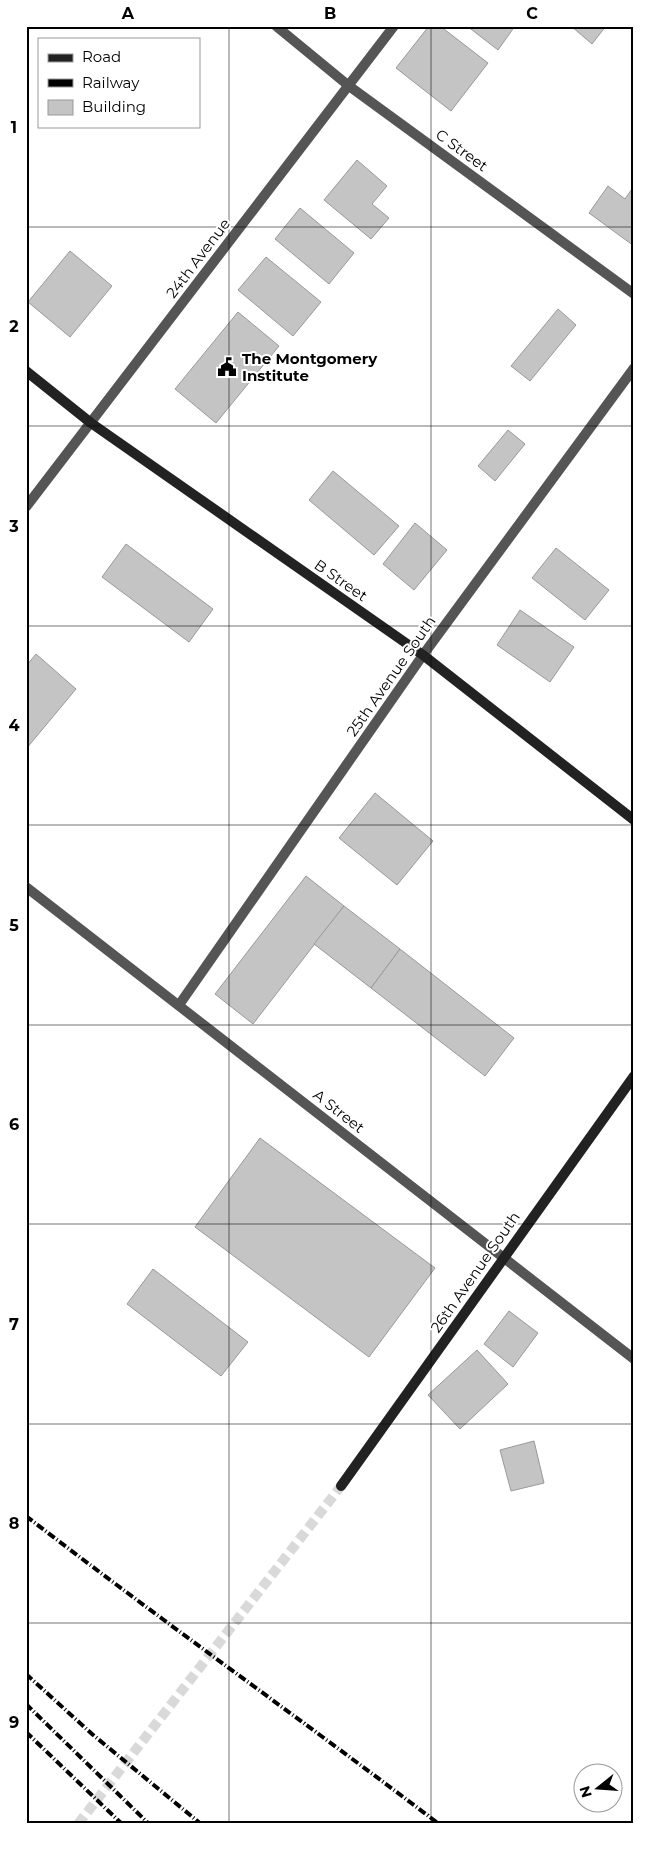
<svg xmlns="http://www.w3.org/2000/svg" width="660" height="1850" font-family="Montserrat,sans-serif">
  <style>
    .building { fill: #c4c4c4; stroke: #999 }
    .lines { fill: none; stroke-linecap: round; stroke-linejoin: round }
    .secondary-tunnel { stroke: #d9d9d9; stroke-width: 10; stroke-dasharray: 10 5; stroke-linecap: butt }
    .street { stroke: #555; stroke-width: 10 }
    .secondary { stroke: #222; stroke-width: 10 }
    .rail { stroke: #000; stroke-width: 4; stroke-dasharray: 8 2.5 1 2.5; stroke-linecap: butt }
    .grid { fill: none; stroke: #000; stroke-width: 1; stroke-opacity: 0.55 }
    .labels { text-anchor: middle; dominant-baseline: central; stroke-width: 4; stroke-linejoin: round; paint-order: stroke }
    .street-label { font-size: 15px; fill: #000; stroke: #fff }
    .poi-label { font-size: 15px; font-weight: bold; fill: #000; stroke: #fff; text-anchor: start }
    .neatline { fill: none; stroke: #000; stroke-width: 2 }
    .grid-label { font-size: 16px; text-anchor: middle; font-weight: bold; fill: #000 }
  </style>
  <rect width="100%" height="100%" fill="#fff"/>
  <g class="building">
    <path d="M429 26H440L488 63 451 111 396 68Z"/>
    <path d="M467 26H515L498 50Z"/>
    <path d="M571 26H606L592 44Z"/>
    <path d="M357 160 387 186 372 204 389 218 371 239 324 200Z"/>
    <path d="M608 186 625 199 634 186V246L589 213Z"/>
    <path d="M300 208 354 253 329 284 275 239Z"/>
    <path d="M70 251 112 286 70 337 28 302Z"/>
    <path d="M266 257 321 302 293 336 238 290Z"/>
    <path d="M558 309 576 325 530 381 511 366Z"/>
    <path d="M238 312 279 346 216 423 175 389Z"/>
    <path d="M508 430 525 444 495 481 478 466Z"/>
    <path d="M333 471 399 526 374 555 309 500Z"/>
    <path d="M415 523 447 550 414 590 383 564Z"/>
    <path d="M126 544 213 609 189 642 102 577Z"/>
    <path d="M556 548 609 590 585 620 532 578Z"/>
    <path d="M520 610 574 647 550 682 497 645Z"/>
    <path d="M36 654 76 689 26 749V666Z"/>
    <path d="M375 793 433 841 397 885 339 838Z"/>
    <path d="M306 876 344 906 253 1024 215 994Z"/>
    <path d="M344 906 400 949 371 988 314 944Z"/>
    <path d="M400 949 514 1038 485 1076 371 988Z"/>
    <path d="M260 1138 435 1268 369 1357 195 1227Z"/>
    <path d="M153 1269 248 1342 221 1376 127 1304Z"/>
    <path d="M509 1311 538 1333 513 1367 484 1344Z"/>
    <path d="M477 1350 508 1384 460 1429 428 1395Z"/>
    <path d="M534 1441 544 1483 511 1491 500 1450Z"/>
  </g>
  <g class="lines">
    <path class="secondary-tunnel" d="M78 1824 341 1486"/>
    <g class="street">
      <path d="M276 26 349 86 634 294"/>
      <path d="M26 507 394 26"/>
      <path d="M26 887 634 1359"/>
      <path d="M179 1005 423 655 634 368"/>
    </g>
    <g class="secondary">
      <path d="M26 371 91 423 423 655 634 820"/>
      <path d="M341 1486 634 1076"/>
    </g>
    <g class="rail">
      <path d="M26 1516C162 1621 302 1720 439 1824"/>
      <path d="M26 1674 92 1734 201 1824"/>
      <path d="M26 1704 149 1824"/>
      <path d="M26 1732 122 1824"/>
    </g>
  </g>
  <path class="grid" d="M229 26V1824M431 26V1824M26 227H634M26 426H634M26 626H634M26 825H634M26 1025H634M26 1224H634M26 1424H634M26 1623H634"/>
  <defs>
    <g id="civic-bare" transform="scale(1.5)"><path d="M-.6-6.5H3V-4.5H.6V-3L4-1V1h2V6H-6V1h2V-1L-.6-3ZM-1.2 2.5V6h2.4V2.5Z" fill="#000" stroke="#fff" stroke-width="2.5" paint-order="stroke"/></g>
  </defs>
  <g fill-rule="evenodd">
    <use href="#civic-bare" x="227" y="367"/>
  </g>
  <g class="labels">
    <g class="street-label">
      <text transform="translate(462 150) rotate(36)">C Street</text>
      <text transform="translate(198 258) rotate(-53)">24th Avenue</text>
      <text transform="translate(341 580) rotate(35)">B Street</text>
      <text transform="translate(391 676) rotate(-55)">25th Avenue South</text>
      <text transform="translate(339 1111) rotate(38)">A Street</text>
      <text transform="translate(475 1272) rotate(-55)">26th Avenue South</text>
    </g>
    <g class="poi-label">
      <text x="242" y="358">The Montgomery<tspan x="242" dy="17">Institute</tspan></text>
    </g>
  </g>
  <rect width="660" height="1850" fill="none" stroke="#ffffff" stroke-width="55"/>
  <rect x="38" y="38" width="162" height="90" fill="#ffffff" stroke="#999999"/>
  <rect x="48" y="54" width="25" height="8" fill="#222222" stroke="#999999"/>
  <text x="82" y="62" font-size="15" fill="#000000">Road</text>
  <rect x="48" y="79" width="25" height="8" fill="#000000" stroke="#999999"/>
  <text x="82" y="88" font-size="15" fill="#000000">Railway</text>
  <rect x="48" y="100" width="25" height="15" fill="#c4c4c4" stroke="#999999"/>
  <text x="82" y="112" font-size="15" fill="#000000">Building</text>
  <g transform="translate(598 1788) rotate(253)"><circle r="24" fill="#ffffff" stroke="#999999"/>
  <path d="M0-4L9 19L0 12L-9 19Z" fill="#000000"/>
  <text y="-8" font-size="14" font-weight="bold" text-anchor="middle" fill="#000000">N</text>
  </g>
  <rect x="28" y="28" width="604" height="1794" class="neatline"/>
  <g class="grid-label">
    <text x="128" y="19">A</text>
    <text x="330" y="19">B</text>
    <text x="532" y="19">C</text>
    <text x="14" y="133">1</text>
    <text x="14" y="332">2</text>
    <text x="14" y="532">3</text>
    <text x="14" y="731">4</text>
    <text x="14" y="931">5</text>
    <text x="14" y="1130">6</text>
    <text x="14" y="1330">7</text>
    <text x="14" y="1529">8</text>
    <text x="14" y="1728">9</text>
  </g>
</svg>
